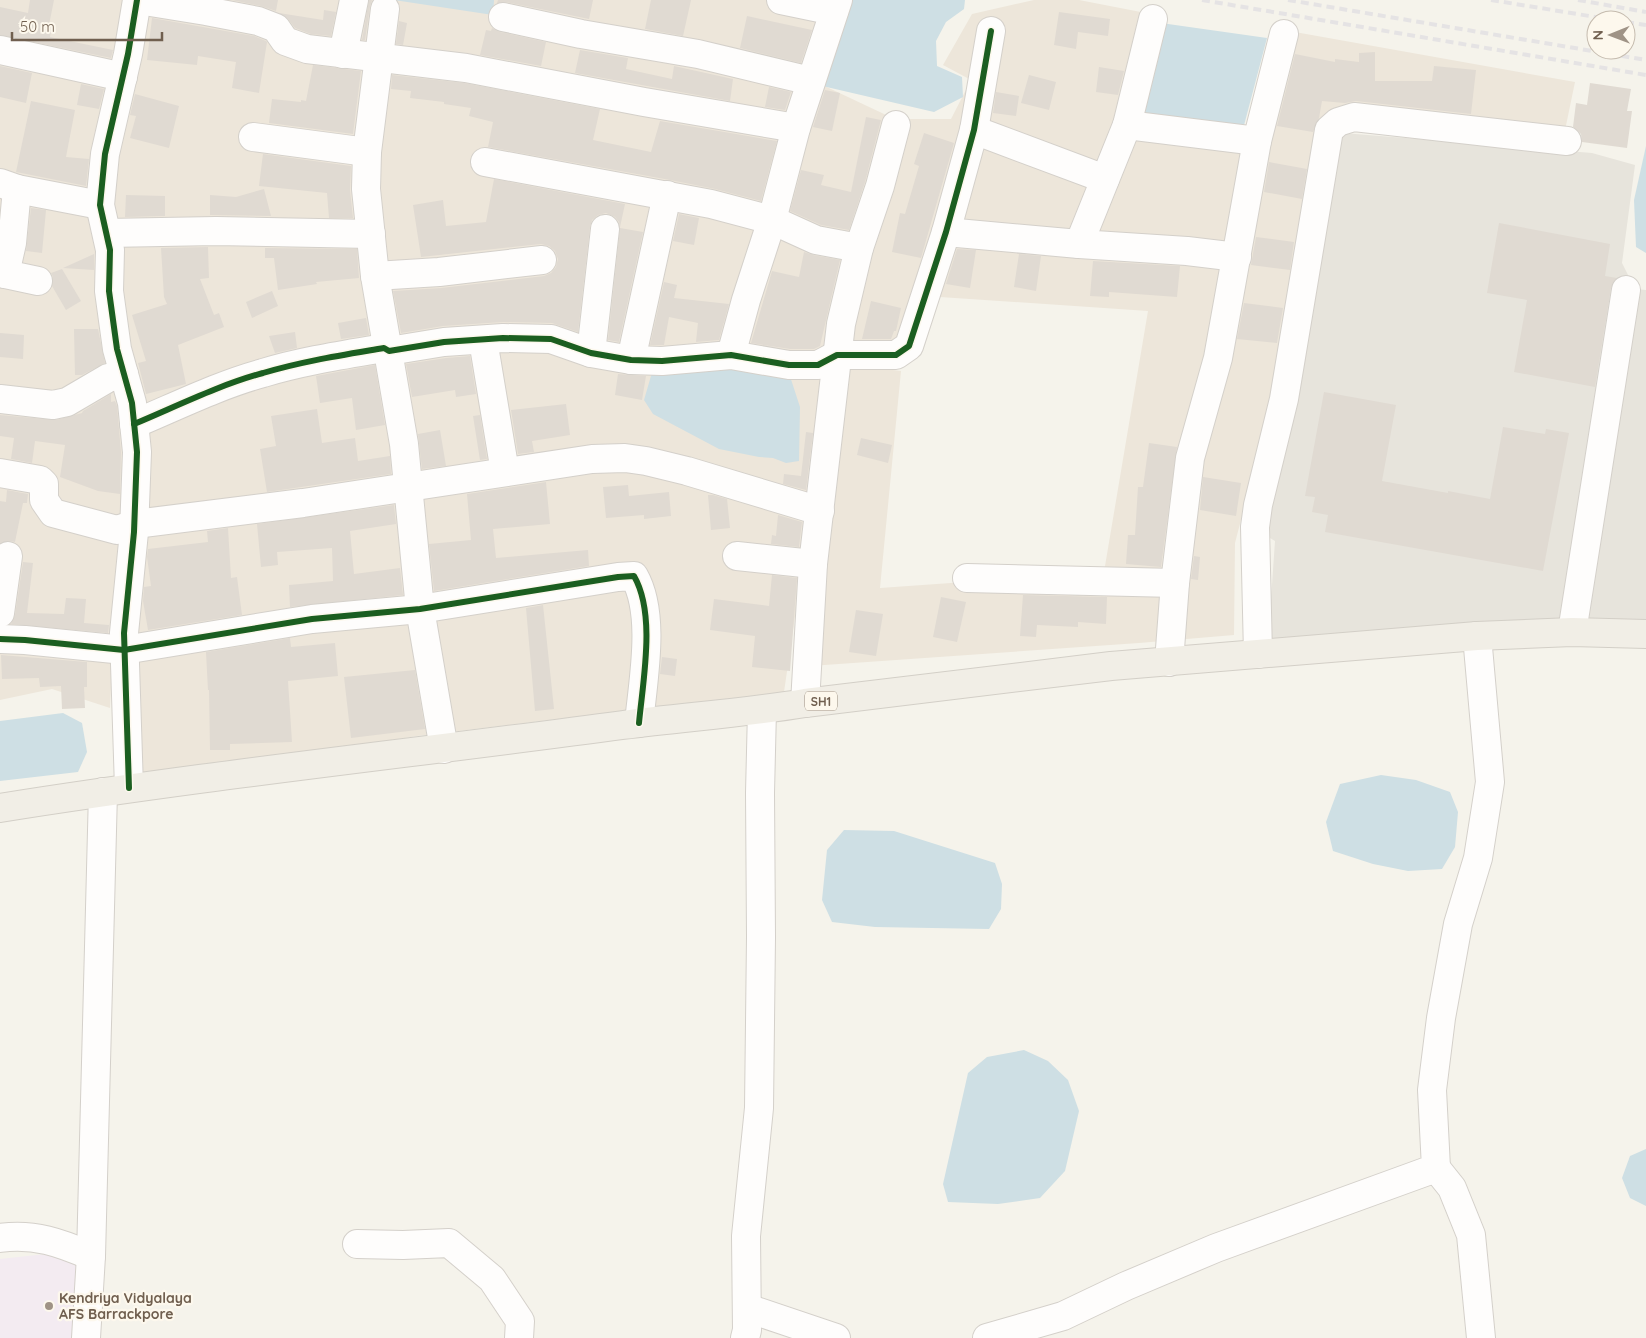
<svg xmlns="http://www.w3.org/2000/svg" width="1646" height="1338" font-family="Quicksand,sans-serif">
  <style>
    .residential { fill: #ede6da }
    .industrial { fill: #e7e4dc }
    .education { fill: #f3ebf1 }
    .water { fill: #cedfe4 }
    .building { fill: #e0dad2 }
    .lines { fill: none; stroke-linecap: round; stroke-linejoin: round }
    .minor-casing { stroke: #d4d0ca; stroke-width: 30 }
    .major-casing { stroke: #d3cfc7; stroke-width: 30 }
    .minor { stroke: #fefdfc; stroke-width: 28 }
    .major { stroke: #f1eee6; stroke-width: 28 }
    .rail { stroke: #e5e3e4; stroke-width: 4; stroke-dasharray: 8 5; stroke-linecap: butt }
    .cycleway-casing { stroke: #fdf8ed; stroke-width: 9 }
    .cycleway { stroke: #1b5e20; stroke-width: 6 }
    .poi-dot { fill: #9f9386; stroke: #fdf8ed; stroke-width: 2 }
    .labels { text-anchor: middle; dominant-baseline: central; stroke-width: 4.5; stroke-linejoin: round; paint-order: stroke }
    .shield { fill: #fdf8ed; stroke: #9a8d7e; stroke-width: 1 }
    .shield-label { font-size: 12px; font-weight: bold; fill: #705f4f }
    .poi-label { font-size: 14px; font-weight: bold; fill: #705f4f; stroke: #fdf8ed; text-anchor: start }
  </style>
  <rect width="100%" height="100%" fill="#f5f3eb"/>
  <g class="residential">
    <path d="M0 0H138L104 160 128 454 114 629 110 708 52 689 0 700Z"/>
    <path d="M143 0H831L814 81 901 122 834 349 784 692 417 736 135 780 133 627 113 250V155Z"/>
    <path d="M1034 0H1079L1151 14 1246 146 1278 29 1575 82 1563 140 1333 112 1302 285 1235 543 1234 635 1139 643 810 666 845 364 901 371 880 588 1104 572 1148 311 925 296 901 341 843 348 905 119H951L971 80 943 65 972 14Z"/>
  </g>
  <path class="industrial" d="M1343 133 1592 153 1635 165 1622 263 1635 289 1646 290V625L1268 643 1275 541 1259 531 1289 414Z"/>
  <path class="education" d="M55 1253 100 1274 97 1338H0V1259Z"/>
  <g class="water">
    <path d="M394 0H494L493 15Z"/>
    <path d="M851 0H965L964 9 946 22 936 41 937 66 962 77 963 97 934 112 818 85 830 46Z"/>
    <path d="M1161 23 1267 38 1242 133 1140 118Z"/>
    <path d="M1646 146V253L1636 247 1634 200Z"/>
    <path d="M787 367 800 407 799 461 786 463 773 458 759 457 719 449 653 414 644 400 653 369Z"/>
    <path d="M63 713 82 723 87 752 78 772 0 781V721Z"/>
    <path d="M1381 775 1416 780 1450 792 1458 812 1455 847 1442 869 1408 871 1373 864 1333 851 1326 822 1340 784Z"/>
    <path d="M844 830 894 831 995 863 1002 884 1001 909 989 929 875 927 832 922 822 900 827 850Z"/>
    <path d="M1024 1050 1048 1061 1068 1080 1079 1111 1065 1171 1040 1198 998 1204 948 1202 943 1184 968 1073 987 1057Z"/>
    <path d="M1646 1149V1206L1630 1198 1622 1178 1630 1156Z"/>
  </g>
  <g class="building">
    <path d="M30 0H54L49 25H52L50 37 113 50 111 58 0 35V7L28 13Z"/>
    <path d="M232 0H278L276 11 261 6Z"/>
    <path d="M369 0H372L370 7 365 40H362Z"/>
    <path d="M498 0H593L589 19 506 2 497 3Z"/>
    <path d="M651 0H691L683 36 645 29Z"/>
    <path d="M324 10 336 12 331 36 311 34 295 28 288 19 279 13 323 20Z"/>
    <path d="M1059 12 1110 19 1108 36 1078 32 1076 49 1054 45Z"/>
    <path d="M747 16 812 30 801 63 740 48Z"/>
    <path d="M152 18 254 36 266 41 267 42 259 93 232 88 236 62 198 56 197 65 147 60Z"/>
    <path d="M399 21 407 23 403 45 396 44Z"/>
    <path d="M492 28 500 32 546 42 541 66 480 55 486 30 491 31Z"/>
    <path d="M580 50 628 58 626 69 672 79 674 66 733 79 730 101 575 73Z"/>
    <path d="M1375 52V81H1432L1434 66 1476 70 1471 114 1356 101 1345 103 1322 101 1319 118 1313 132 1277 126 1295 54 1335 62V59L1359 62V53Z"/>
    <path d="M313 65 361 71 353 134 269 123 272 99 301 102V100L306 101Z"/>
    <path d="M0 66 32 73 26 103 0 97Z"/>
    <path d="M1099 67 1124 71 1118 95 1096 92Z"/>
    <path d="M392 75 464 83 600 109 593 140 651 152 660 121 777 141 761 201 715 189 670 180 488 147 493 122 469 116 471 108 444 104V102L410 98 411 91 391 89Z"/>
    <path d="M1029 75 1056 82 1049 110 1021 103Z"/>
    <path d="M1590 83 1631 89 1627 111H1632L1627 148 1582 142 1581 134 1573 127 1576 103 1587 105Z"/>
    <path d="M81 84 104 89 99 109 77 105Z"/>
    <path d="M769 87 791 92 785 110 765 107Z"/>
    <path d="M825 90 840 93 832 131 813 127Z"/>
    <path d="M996 92 1019 96 1016 116 993 113Z"/>
    <path d="M135 94 179 106 169 148 130 138 136 116 130 115Z"/>
    <path d="M31 101 75 110 66 157 89 159 86 186 16 172Z"/>
    <path d="M866 117 881 120 865 182 849 230 821 225 790 211 801 170 824 175 821 185 851 192Z"/>
    <path d="M924 133 954 143 921 258 892 252 900 213 905 214 919 166 914 164Z"/>
    <path d="M263 154 351 166 350 190 353 218H329L327 193 259 186Z"/>
    <path d="M1269 162 1307 169 1302 199 1264 192Z"/>
    <path d="M494 179 625 204 620 227 619 222 615 217 606 213 598 215 592 220 590 227 578 332 552 323 503 322 443 326 401 333 393 291 441 288 544 276 551 273 556 267 558 259 555 251 549 246 541 244 421 257 413 205 443 200 446 226 486 222Z"/>
    <path d="M264 189 271 216 210 215V195L236 197Z"/>
    <path d="M126 195 165 196V216L125 217Z"/>
    <path d="M31 208 46 210 42 253 26 251Z"/>
    <path d="M679 214 699 218 694 245 673 241Z"/>
    <path d="M1499 223 1610 244 1605 276 1617 278 1614 281 1611 288 1595 387 1514 372 1527 300 1487 293Z"/>
    <path d="M620 228 643 232 619 342 608 340Z"/>
    <path d="M1256 237 1294 242 1290 270 1251 265Z"/>
    <path d="M208 247 209 278 200 279 214 315 219 313 224 327 178 345 186 384 146 394 138 363 146 361 132 315 167 304 164 297 161 248Z"/>
    <path d="M265 248 357 249 359 278 316 282 317 284 278 290 274 258H265Z"/>
    <path d="M957 249 976 250 970 288 946 284Z"/>
    <path d="M804 252 813 255 840 260 820 346 814 349H790L751 343 772 271 799 277Z"/>
    <path d="M94 254V270L63 268Z"/>
    <path d="M1019 254 1041 256 1036 291 1014 287Z"/>
    <path d="M1093 261 1180 266 1177 297 1109 292V297L1090 296Z"/>
    <path d="M62 269 81 301 66 310 52 286 53 277 51 273Z"/>
    <path d="M664 282 677 285 674 298 729 304 719 340 696 342 698 323 669 317 664 345H650Z"/>
    <path d="M272 291 278 306 252 318 246 302Z"/>
    <path d="M871 301 901 308 896 331H894L891 339H862Z"/>
    <path d="M1244 303 1283 308 1277 343 1237 339Z"/>
    <path d="M366 318 369 335 341 339 338 323Z"/>
    <path d="M74 329H98L105 363 82 375H75Z"/>
    <path d="M295 332 297 348 275 353 269 336Z"/>
    <path d="M0 333 24 335 23 359 0 357Z"/>
    <path d="M470 356 476 394 456 397 455 390 412 397 406 364 446 358Z"/>
    <path d="M375 365 385 425 356 430 352 398 320 403 316 376Z"/>
    <path d="M618 374 646 376 642 400 615 395Z"/>
    <path d="M1324 392 1396 405 1382 481 1448 493V491L1490 499 1503 427 1545 434 1546 429 1569 433 1543 571 1325 532 1328 515 1312 512 1315 497 1305 496Z"/>
    <path d="M111 394V402L115 401 117 406 121 452 120 494 98 491 60 477 65 445 35 441 32 463 11 459 14 438 0 436V415L56 420 82 413 83 411Z"/>
    <path d="M566 404 570 435 532 441 534 452 518 454 511 410Z"/>
    <path d="M317 409 322 443 355 438 358 461 390 456 391 474 267 492 260 449 276 446 271 416Z"/>
    <path d="M480 415 487 459 480 460 473 416Z"/>
    <path d="M440 430 446 466 422 469 418 434Z"/>
    <path d="M806 432 813 433 806 490 783 484 784 474 801 476Z"/>
    <path d="M861 438 892 445 888 463 857 455Z"/>
    <path d="M1149 443 1177 447 1161 567 1126 564 1128 535H1135L1138 487H1143Z"/>
    <path d="M1203 477 1241 483 1236 516 1200 510Z"/>
    <path d="M546 482 550 524 493 529 496 558 588 550 589 566 434 591 429 544 471 540 467 494Z"/>
    <path d="M628 485 629 496 669 492 671 516 644 519V515L606 518 603 487Z"/>
    <path d="M7 490 28 494 27 503H23L15 542 10 541 0 543V501L6 502Z"/>
    <path d="M708 495H713L727 499 730 528 711 530Z"/>
    <path d="M394 505 396 524 350 531 354 574 400 568 403 595 290 607 289 585 333 581 332 548 277 552 278 565 261 567 257 524Z"/>
    <path d="M778 515 802 522 799 547 771 544 772 535 776 536Z"/>
    <path d="M228 528 231 578 237 577 242 615 148 630 143 601 144 587 151 586 147 557 148 549 208 542 207 531Z"/>
    <path d="M1194 556 1200 557 1198 580 1191 579Z"/>
    <path d="M23 562 33 563 27 613 64 614 66 598 86 599 84 623 109 625 108 633 11 624 15 615Z"/>
    <path d="M772 575 797 578 790 671 752 667 755 636 710 630 714 599 769 606Z"/>
    <path d="M1023 595 1107 597 1106 624 1078 622V627L1037 625 1036 637 1020 636Z"/>
    <path d="M941 597 966 602 957 642 933 637Z"/>
    <path d="M543 605 554 709 535 711 526 608Z"/>
    <path d="M856 610 883 614 876 656 849 652Z"/>
    <path d="M290 638 291 647 335 643 338 676 288 681 292 742 230 744V750H210L209 690H208L206 652Z"/>
    <path d="M1 655 87 662V687H84L85 708 62 709 61 686 40 687 39 678 2 679Z"/>
    <path d="M662 657 677 659 675 676 660 674Z"/>
    <path d="M415 670 425 729 351 738 344 677Z"/>
  </g>
  <g class="lines">
    <g class="minor-casing">
      <g id="minor">
        <path d="M138 0 206 11 258 21 276 28 285 41 307 49 466 68 644 102 796 128"/>
        <path d="M781 0 834 11"/>
        <path d="M385 9 367 152 366 189 375 276 404 444 420 609 444 749"/>
        <path d="M503 17 581 34 698 54 811 81"/>
        <path d="M0 50 123 77"/>
        <path d="M343 54 354 0"/>
        <path d="M1127 125 1257 141"/>
        <path d="M974 130 1105 179"/>
        <path d="M253 137 367 152"/>
        <path d="M485 162 711 204 772 220 816 240 859 248"/>
        <path d="M0 183 17 189 100 205"/>
        <path d="M946 232 1079 244 1187 251 1237 257"/>
        <path d="M107 233 216 231 371 234"/>
        <path d="M1079 244 1127 125 1153 19"/>
        <path d="M0 273 38 281"/>
        <path d="M5 274 12 243 17 189"/>
        <path d="M375 276 439 272 542 260"/>
        <path d="M483 340 505 472"/>
        <path d="M591 353 605 229"/>
        <path d="M731 355 746 300 772 220 796 128 838 0"/>
        <path d="M631 360 667 195"/>
        <path d="M0 399 53 405 67 402 108 378 124 374"/>
        <path d="M134 424C177 406 219 385 263 373 303 361 343 355 384 348L389 351 444 342 503 338 551 339 591 353 631 360 662 361 731 355 789 365H818L837 355H896L909 346 946 232 974 130 991 31"/>
        <path d="M0 473 40 480 44 484V500L53 513 117 530 135 524 303 503 592 459 625 458 646 461 687 471 820 511"/>
        <path d="M737 556 813 564"/>
        <path d="M967 578 1175 583"/>
        <path d="M0 613 8 556"/>
        <path d="M1572 632 1626 290"/>
        <path d="M0 639 25 640 124 650 312 619 420 609 618 577 634 576C656 614 643 680 639 723"/>
        <path d="M1258 654 1255 527 1258 505 1284 399 1329 130 1338 122 1354 117 1567 141"/>
        <path d="M1169 662 1175 583 1190 458 1218 358 1257 141 1284 34"/>
        <path d="M805 703 813 564 841 324 859 248 880 186 896 125"/>
        <path d="M129 788 124 633 134 532 137 452 132 403 117 349 109 291 110 250 100 205 105 154 128 54 137 0"/>
        <path d="M1436 1168 1452 1188 1471 1235 1481 1338"/>
        <path d="M0 1238C34 1233 61 1243 91 1256"/>
        <path d="M357 1244 403 1245 449 1243 492 1279 520 1321 519 1338"/>
        <path d="M747 1308 836 1338"/>
        <path d="M86 1338 91 1256 103 792"/>
        <path d="M745 1338 747 1330 746 1236 759 1108 761 937 760 793 762 710"/>
        <path d="M987 1338 1063 1316 1126 1286 1216 1248 1436 1168 1432 1090 1441 1018 1458 924 1478 858 1490 782 1477 636"/>
      </g>
    </g>
    <g class="major-casing">
      <path id="major" d="M0 808C207 775 415 753 623 725 684 717 745 713 805 703L1111 666 1477 636 1572 632 1646 634"/>
    </g>
    <use href="#minor" class="minor"/>
    <use href="#major" class="major"/>
    <g class="rail">
      <path d="M1202 0 1646 75"/>
      <path d="M1288 0 1646 60"/>
      <path d="M1491 0 1614 20"/>
      <path d="M1578 0 1646 12"/>
      <path d="M1626 22 1646 25"/>
    </g>
    <g class="cycleway-casing">
      <g id="cycleway">
        <path d="M134 424C177 406 219 385 263 373 303 361 343 355 384 348L389 351 444 342 503 338 551 339 591 353 631 360 662 361 731 355 789 365H818L837 355H896L909 346 946 232 974 130 991 31"/>
        <path d="M0 639 25 640 124 650 312 619 420 609 618 577 634 576C656 614 643 680 639 723"/>
        <path d="M129 788 124 633 134 532 137 452 132 403 117 349 109 291 110 250 100 205 105 154 128 54 137 0"/>
      </g>
    </g>
    <use href="#cycleway" class="cycleway"/>
  </g>
  <circle class="poi-dot" cx="49" cy="1306" r="5"/>
  <g class="labels">
    <rect class="shield" x="805" y="691.5" width="32" height="19" rx="4"/>
    <g class="shield-label">
      <text x="821" y="701">SH1</text>
    </g>
    <g class="poi-label">
      <text x="59" y="1298">Kendriya Vidyalaya<tspan x="59" dy="16">AFS Barrackpore</tspan></text>
    </g>
  </g>
  <g transform="translate(1611 35) rotate(269)"><circle r="24" fill="#fdf8ed" stroke="#c5bbae"/>
  <path d="M0-4L9 19L0 12L-9 19Z" fill="#9f9386"/>
  <text y="-8" font-size="14" font-weight="bold" text-anchor="middle" fill="#705f4f">N</text>
  </g>
  <path d="M12 32v8h150v-8" fill="none" stroke="#705f4f" stroke-width="2.5"/>
  <text x="20" y="32" font-size="15" fill="#705f4f" stroke="#fdf8ed" stroke-width="4" paint-order="stroke">50 m</text>
</svg>
